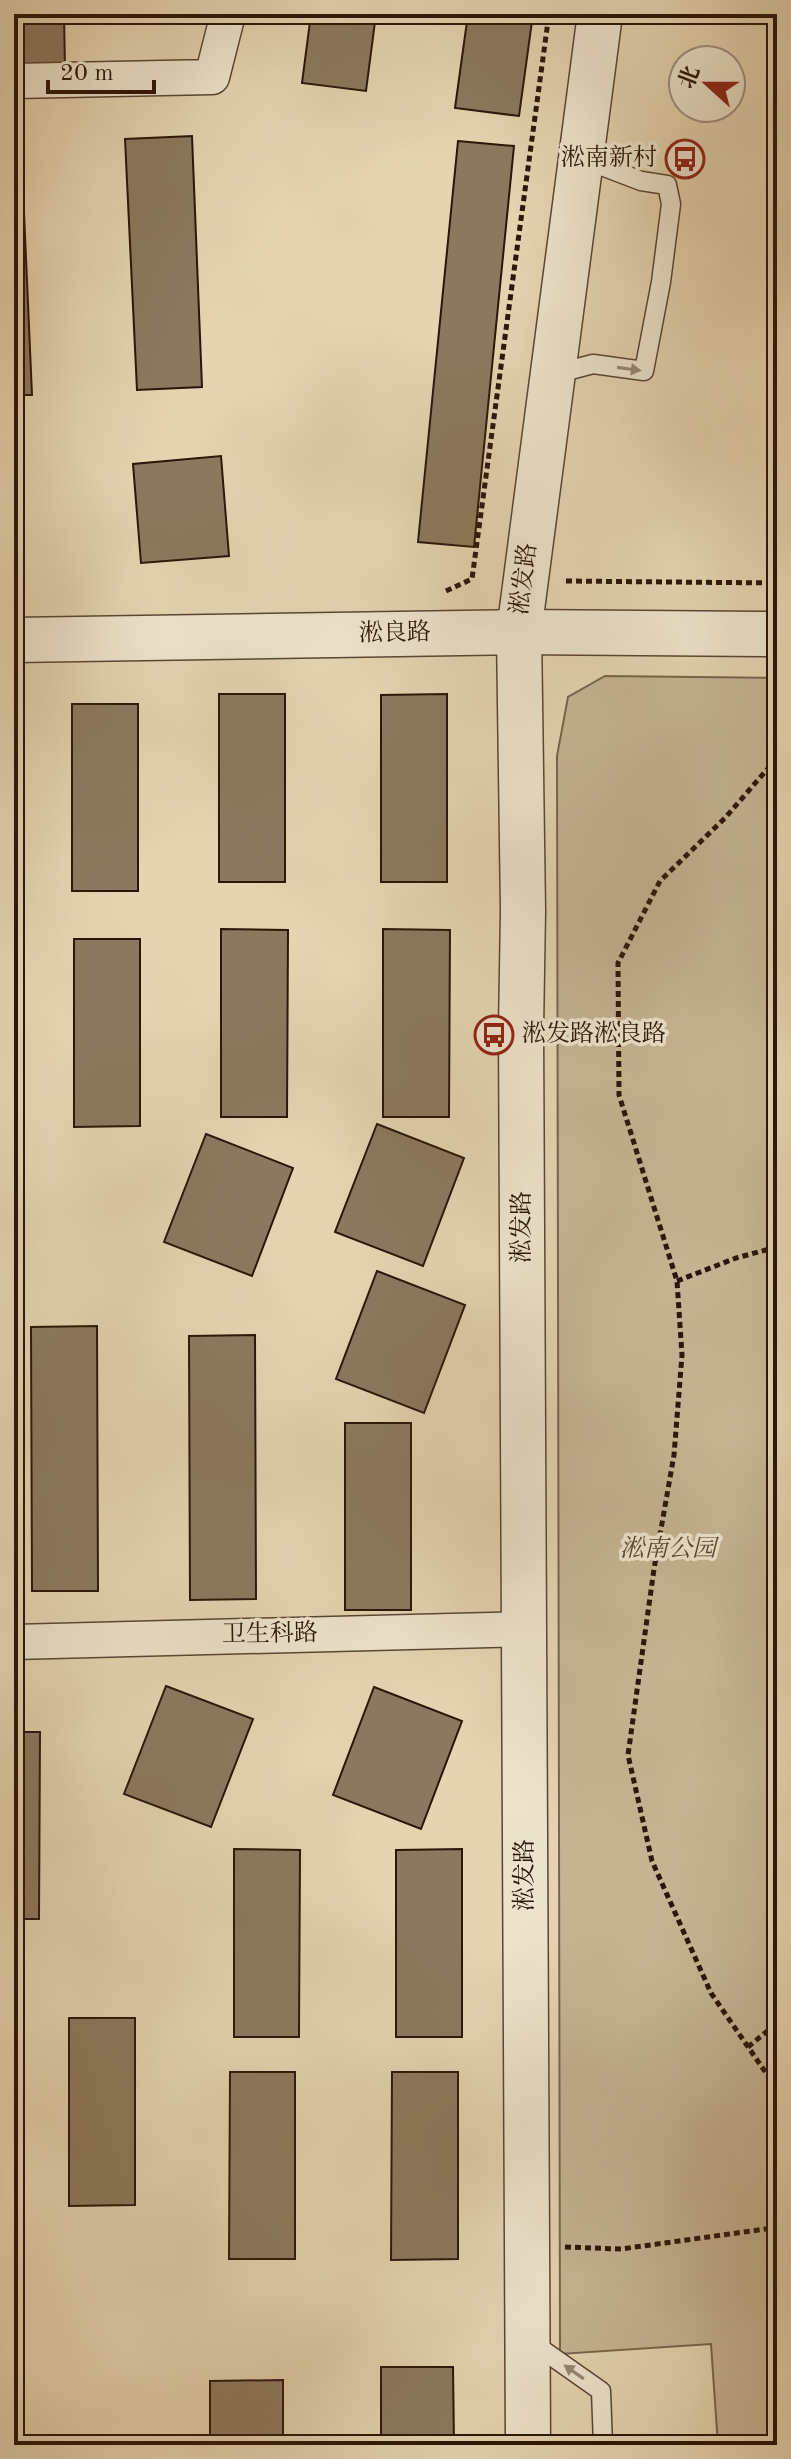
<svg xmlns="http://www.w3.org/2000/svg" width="791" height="2459" font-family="'Old Standard TT','Noto Serif SC',serif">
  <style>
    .green { fill: #c5b494; stroke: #78654e; stroke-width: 2 }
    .building { fill: #8b795f; stroke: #2b1607; stroke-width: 2 }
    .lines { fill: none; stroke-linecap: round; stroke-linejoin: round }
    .service-casing { stroke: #594632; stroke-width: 21 }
    .minor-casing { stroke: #594632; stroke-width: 37 }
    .tertiary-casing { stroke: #594632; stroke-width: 47 }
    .path { stroke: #2b1607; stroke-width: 5; stroke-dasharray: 6 4; stroke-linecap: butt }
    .service { stroke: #ede3cc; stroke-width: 18 }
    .minor { stroke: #ede3cc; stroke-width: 34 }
    .tertiary { stroke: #ede3cc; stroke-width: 44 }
    .oneway { fill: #968773 }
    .labels { text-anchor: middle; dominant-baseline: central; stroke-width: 7; stroke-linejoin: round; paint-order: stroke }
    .poi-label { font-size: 24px; fill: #2b1607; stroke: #ede3cc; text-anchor: end }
    .street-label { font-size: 24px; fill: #2b1607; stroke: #ede3cc }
    .park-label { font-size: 24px; font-style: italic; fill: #594531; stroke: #ede3cc }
  </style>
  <rect width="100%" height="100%" fill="#e4d4b1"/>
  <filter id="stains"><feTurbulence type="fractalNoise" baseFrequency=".0025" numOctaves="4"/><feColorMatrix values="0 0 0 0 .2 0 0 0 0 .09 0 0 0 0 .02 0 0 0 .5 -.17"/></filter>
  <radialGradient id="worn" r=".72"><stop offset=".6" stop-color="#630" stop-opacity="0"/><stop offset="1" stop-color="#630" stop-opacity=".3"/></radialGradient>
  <path class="green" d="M605 676 777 678V2445H718L711 2344 560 2354 557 756 568 697Z"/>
  <g class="building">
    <path d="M14 14H64L65 70H14Z"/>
    <path d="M311 14H376L366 91 302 83Z"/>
    <path d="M468 14H533L519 116 455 108Z"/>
    <path d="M192 136 202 387 137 390 125 139Z"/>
    <path d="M458 141 514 146 474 547 418 542Z"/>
    <path d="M14 144H21L32 395H14Z"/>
    <path d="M221 456 229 556 141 563 133 464Z"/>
    <path d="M14 467 21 553 14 554Z"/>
    <rect x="219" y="694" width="66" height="188"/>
    <path d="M447 694V882H381V695Z"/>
    <rect x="72" y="704" width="66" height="187"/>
    <path d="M221 929 288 930 287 1117H221Z"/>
    <path d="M383 929 450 930 449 1117H383Z"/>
    <path d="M74 939H140V1126L74 1127Z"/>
    <path d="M377 1124 464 1158 423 1266 335 1232Z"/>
    <path d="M206 1134 293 1168 252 1276 164 1242Z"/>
    <path d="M377 1271 465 1305 424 1413 336 1379Z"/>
    <path d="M97 1326 98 1591H32L31 1327Z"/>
    <path d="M255 1335 256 1599 190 1600 189 1336Z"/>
    <rect x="345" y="1423" width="66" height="187"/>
    <path d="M166 1686 253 1719 211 1827 124 1794Z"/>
    <path d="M374 1687 462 1721 421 1829 333 1795Z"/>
    <path d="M14 1732H40L39 1919H14Z"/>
    <path d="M234 1849 300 1850 299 2037H234Z"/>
    <path d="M462 1849V2037H396V1850Z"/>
    <path d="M69 2018H135V2205L69 2206Z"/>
    <path d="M230 2072H295V2259H229Z"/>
    <path d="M392 2072H458V2259L391 2260Z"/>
    <path d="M381 2367H453L454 2445H381Z"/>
    <path d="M283 2380V2445H210V2381Z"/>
  </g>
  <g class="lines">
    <g class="service-casing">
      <g id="service">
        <path d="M555 374 593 364 644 371 661 282 671 204 667 185 641 181 581 158"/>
        <path d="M530 2341 601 2391 603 2445"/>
      </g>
    </g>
    <g class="minor-casing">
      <g id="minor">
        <path d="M14 81 212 77 228 14"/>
        <path d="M14 1642 525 1629"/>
      </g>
    </g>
    <g class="tertiary-casing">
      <g id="tertiary">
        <path d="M14 640 519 632 777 634"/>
        <path d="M528 2445 521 1029 523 911 519 632 600 14"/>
      </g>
    </g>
    <g class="path">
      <path d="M566 581 777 583"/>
      <path d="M446 591 472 579 549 14"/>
      <path d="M777 758 725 818 660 881 618 963 619 1095 677 1281 682 1355 674 1455 654 1569 628 1755 652 1861 711 1993 777 2089"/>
      <path d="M677 1281 736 1258 777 1247"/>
      <path d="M748 2047 777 2023"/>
      <path d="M565 2247 621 2249 773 2228 777 2224"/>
    </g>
    <use href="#service" class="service"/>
    <use href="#minor" class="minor"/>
    <use href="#tertiary" class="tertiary"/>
  </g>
  <defs><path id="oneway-solid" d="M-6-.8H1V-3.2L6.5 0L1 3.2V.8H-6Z" transform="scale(2)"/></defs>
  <g class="oneway">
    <use href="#oneway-solid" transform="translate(629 369) rotate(8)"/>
    <use href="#oneway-solid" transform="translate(574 2372) rotate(-145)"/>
  </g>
  <defs>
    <g id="bus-ring" transform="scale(2)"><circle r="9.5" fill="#ede3cc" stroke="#8f2418" stroke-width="1.5"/><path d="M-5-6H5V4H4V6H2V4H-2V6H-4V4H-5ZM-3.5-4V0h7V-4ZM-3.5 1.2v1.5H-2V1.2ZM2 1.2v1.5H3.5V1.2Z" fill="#8f2418"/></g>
  </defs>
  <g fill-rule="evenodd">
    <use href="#bus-ring" x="685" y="159"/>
    <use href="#bus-ring" x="494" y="1035"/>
  </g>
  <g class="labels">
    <g class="poi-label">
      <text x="657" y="159">淞南新村</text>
      <text x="522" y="1035" text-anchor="start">淞发路淞良路</text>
    </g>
    <g class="street-label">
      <text transform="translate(525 579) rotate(-83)">淞发路</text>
      <text transform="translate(395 634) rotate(-1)">淞良路</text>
      <text transform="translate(523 1227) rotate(-90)">淞发路</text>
      <text transform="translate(270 1635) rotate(-1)">卫生科路</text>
      <text transform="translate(526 1875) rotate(-90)">淞发路</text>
    </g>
    <g class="park-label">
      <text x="668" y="1550">淞南公园</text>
    </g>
  </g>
  <rect width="791" height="2459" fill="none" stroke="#e4d4b1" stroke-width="48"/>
  <rect x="16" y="16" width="759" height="2427" fill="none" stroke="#2b1607" stroke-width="4"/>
  <rect x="24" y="24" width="743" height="2411" fill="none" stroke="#2b1607" stroke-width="2"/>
  <g transform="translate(707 84) rotate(291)"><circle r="38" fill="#ede3cc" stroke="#9f917d" stroke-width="2"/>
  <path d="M0-6L14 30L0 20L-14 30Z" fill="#8f2418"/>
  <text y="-12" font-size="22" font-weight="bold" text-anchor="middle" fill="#2b1607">北</text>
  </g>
  <path d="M48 80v12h106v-12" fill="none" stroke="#2b1607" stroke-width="4"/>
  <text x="60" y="80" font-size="24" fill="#2b1607" stroke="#ede3cc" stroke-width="6" paint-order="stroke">20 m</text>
  <rect width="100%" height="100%" filter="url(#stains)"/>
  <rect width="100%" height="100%" fill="url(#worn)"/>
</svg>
